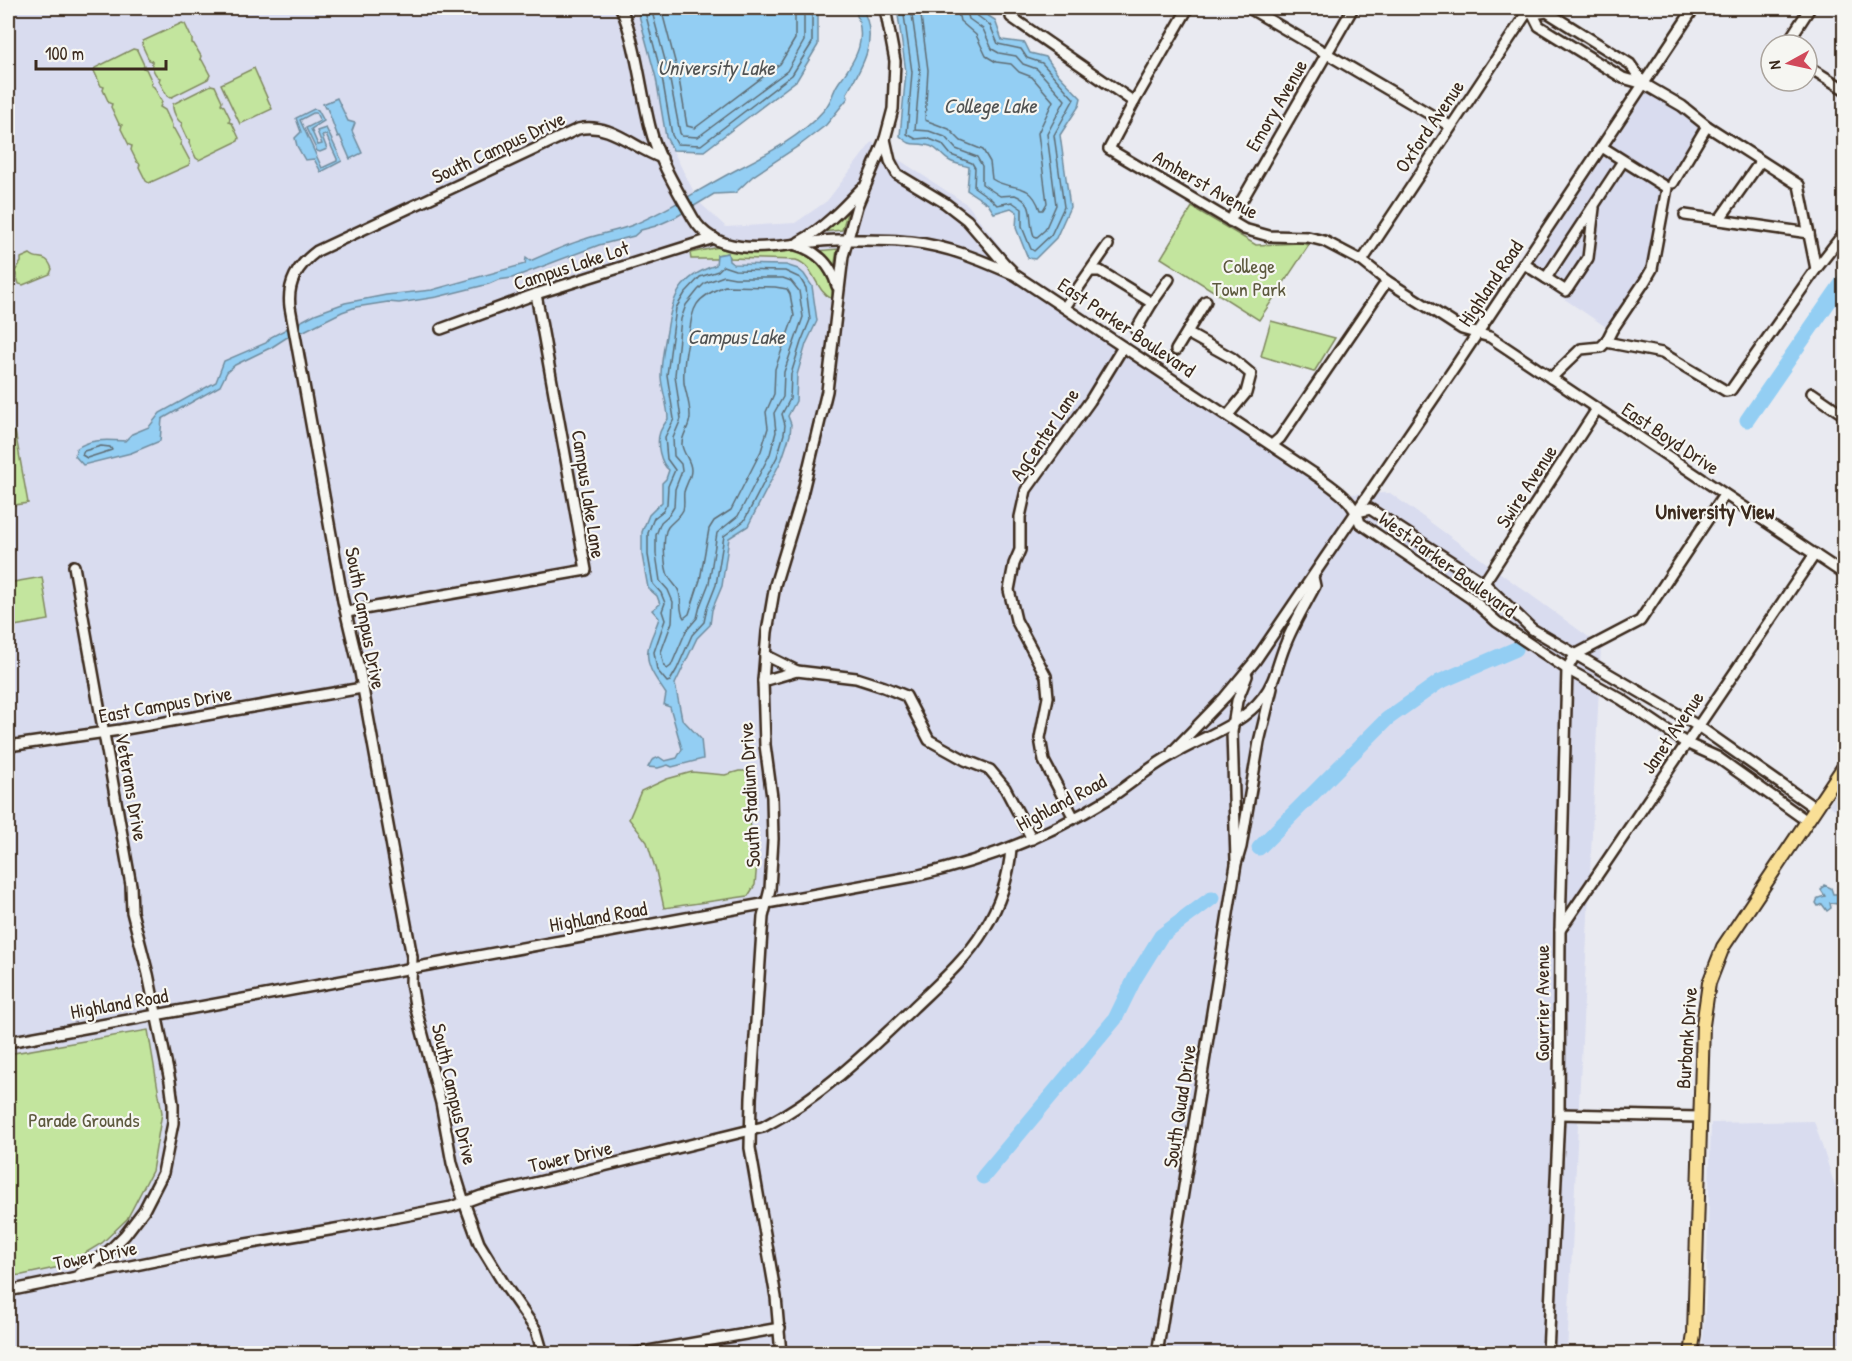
<svg xmlns="http://www.w3.org/2000/svg" width="1852" height="1361" font-family="'Patrick Hand',sans-serif">
  <style>
    .built { fill: #d9dcef }
    .green { fill: #c3e59e; stroke: #7f885e; stroke-width: 1.5 }
    .water { fill: #93cef3; stroke: #708c9e; stroke-width: 1.5; fill-rule: evenodd }
    .lines { fill: none; stroke-linecap: round; stroke-linejoin: round }
    .shore { stroke: #5e6c73; stroke-width: 1.5 }
    .river { stroke: #93cef3; stroke-width: 15 }
    .minor-casing { stroke: #3b2a1e; stroke-width: 14 }
    .major-casing { stroke: #3b2a1e; stroke-width: 16 }
    .minor { stroke: #f6f6f2; stroke-width: 9 }
    .major { stroke: #f9df96; stroke-width: 12 }
    .labels { text-anchor: middle; dominant-baseline: central; stroke-width: 4.5; stroke-linejoin: round; paint-order: stroke }
    .street-label { font-size: 20px; fill: #3b2a1e; stroke: #f6f6f2 }
    .park-label { font-size: 20px; fill: #5d593e; stroke: #f6f6f2 }
    .water-label { font-size: 21px; font-style: italic; fill: #515353; stroke: #f6f6f2 }
    .neighbourhood-label { font-size: 21px; font-weight: bold; fill: #3b2a1e; stroke: #f6f6f2 }
  </style>
  <rect width="100%" height="100%" fill="#e9eaf1"/>
  <filter id="ink" filterUnits="userSpaceOnUse"><feTurbulence type="fractalNoise" baseFrequency=".0167" numOctaves="2"/><feDisplacementMap in="SourceGraphic" scale="12" xChannelSelector="R" yChannelSelector="G"/><feConvolveMatrix kernelMatrix="1 2 1 2 8 2 1 2 1" color-interpolation-filters="sRGB"/></filter>
  <g filter="url(#ink)">
    <g class="built">
      <path d="M8 8H637L656 78 666 137 699 202 726 227 795 223 827 201 872 142 968 205 1025 279 1351 494 1390 493 1601 646 1567 1353H8Z"/>
      <path d="M1650 87 1701 124 1667 188 1652 269 1606 327 1526 273Z"/>
      <path d="M1844 782V815L1829 805Z"/>
      <path d="M1844 1112V1146L1833 1121Z"/>
      <path d="M1814 1121 1844 1214V1353H1702L1706 1296 1711 1123Z"/>
    </g>
    <g class="green">
      <path d="M182 23 185 24 192 39V43L194 44 201 56 200 59 202 60 210 75 208 79 170 98 167 96 159 81 160 78C155 76 151 67 152 61L149 60 142 45 143 41Z"/>
      <path d="M133 49 137 50 144 65 143 68 146 69 152 82 151 85 154 87 162 102 160 107 165 110 172 125V128L174 129 181 142 180 145 182 146 190 161 189 165 149 183 146 181 139 167 140 164 137 162 131 150 132 146 129 145 121 129 122 125 119 124 111 107 112 104 109 103 103 90 104 87 101 86 94 71 95 68Z"/>
      <path d="M254 68 272 109 240 124 221 84Z"/>
      <path d="M211 85 215 86 222 101 221 104 224 106 230 118 229 122 232 123 239 138 238 141 199 160 196 158 189 143 190 140 187 139 181 126 182 123C177 121 172 110 173 104Z"/>
      <path d="M849 207 842 230 822 232V231Z"/>
      <path d="M1192 207 1256 245 1301 243 1309 245 1259 320 1161 258Z"/>
      <path d="M719 247C733 247 746 252 761 252 773 253 786 249 798 251 821 253 834 278 832 299 815 291 815 266 796 260L729 258 728 253 717 255V259H691L690 253Z"/>
      <path d="M837 250 834 269 817 251 837 249Z"/>
      <path d="M30 254C39 262 46 252 52 269L50 274 23 285 19 284 15 271 21 262V258Z"/>
      <path d="M1271 321 1335 338 1314 372 1261 356Z"/>
      <path d="M15 431 28 503 8 506V432Z"/>
      <path d="M42 577 49 620 8 627V583Z"/>
      <path d="M739 771H748L752 856 757 862 755 885 748 896 664 908 656 871 647 842 629 819 641 791 667 779 692 772 725 775Z"/>
      <path d="M148 1030 162 1113 152 1171 127 1219 102 1243 64 1266 22 1275 8 1276V1054Z"/>
    </g>
    <g class="water">
      <path d="M637 8H818V45L797 80 704 151 673 150 666 137 656 78Z"/>
      <path d="M854 8H862C879 39 863 66 847 93L848 98 826 125 800 145 753 176 735 193 714 194 676 217 656 226 641 230 634 236 599 245 512 278 498 280 489 284 437 297 399 303 388 302 356 307 342 312 302 332 289 336 272 347 235 365 227 372 220 386 162 419 160 441 131 453 83 465 75 456 76 449C89 438 109 440 125 441L132 434 149 427 160 413 216 382 224 361 266 343 271 337 315 314 345 303 386 295 432 290 525 264 526 258 530 261C548 253 566 245 585 239 601 233 618 231 633 225 669 210 700 189 734 171 765 155 801 137 824 110 834 98 832 91 839 82 858 57 868 38 854 8Z"/>
      <path d="M897 8H976L995 20 1002 40 1025 43 1030 53 1046 57 1058 74 1081 98 1079 106 1060 135 1070 207 1056 238 1035 259 1028 258 1016 228 1017 212 1011 208 994 213 988 204 967 190 969 167C963 165 955 164 950 161 941 157 939 147 926 145 912 142 913 148 900 136L906 72Z"/>
      <path d="M337 98 348 121 355 123 352 131 362 153 350 159 340 136 338 137 327 108H325L323 104Z"/>
      <path d="M314 109 318 110 324 121 311 129 318 145 322 144 317 131 326 128 342 161 321 172 314 159 305 160 297 146 295 138 301 132 296 118ZM313 113H316L320 121 306 128 317 151 320 152 327 149 322 136 326 135 337 159V161L322 168 300 120Z"/>
      <path d="M728 253 729 261 733 264 786 265 798 269 804 274 812 286 817 321 806 344 797 375 796 401 788 416 791 424 790 435 782 459 748 526 729 538 722 586 712 610 710 625 697 638 675 684 682 719 701 739 703 759 672 767 668 765 658 768 648 767 652 760 659 757 665 761 677 758 682 749 670 707 664 705 666 694C658 681 645 667 648 650 649 640 656 629 659 618L652 610 660 604 657 596 648 588 642 555V532L649 515 662 502V483L666 479 669 470C660 463 656 443 660 432 662 427 665 423 668 419 668 405 662 391 661 377 661 361 664 346 667 331 672 296 680 277 716 265L717 255Z"/>
      <path d="M1824 885 1831 888 1833 894H1838L1839 897 1837 904 1830 903 1831 908 1827 911 1822 904 1818 906 1816 903 1818 898 1825 896 1821 890Z"/>
    </g>
    <g class="lines">
      <g class="shore">
        <path d="M644 8 662 77 672 135 677 144 701 145 792 75 812 43V8"/>
        <path d="M651 8 669 75 680 133 682 136 698 137 787 71 804 41V8"/>
        <path d="M661 8 678 73 687 126 695 128 780 64 795 39V8"/>
        <path d="M903 8 912 72 907 134 916 139 927 138 942 144 951 155 972 163 975 168 974 187 991 199 997 205 1012 202 1022 209V227L1031 249 1034 251 1051 235 1064 207 1054 135 1074 99 1042 63 1027 58 1021 49 998 44 990 25 975 14 973 8"/>
        <path d="M911 8 920 71 915 130 929 131 945 137 956 149 977 157 982 166V184L1000 196 1015 195C1037 204 1027 219 1034 236L1037 237 1045 230 1056 205 1047 134 1065 100 1037 69 1023 64 1016 56 999 53 992 49 983 29 969 19 966 8"/>
        <path d="M920 8 928 70 925 120 949 129 961 141 983 150 990 162 992 179C1011 192 1030 179 1040 210H1043L1047 203 1038 133 1053 101 1032 77 1019 72 1011 64 996 62 986 56 976 35 960 21 957 8"/>
        <path d="M723 266 735 270 785 271 800 278 806 288 810 320 801 342 791 374 790 399 782 414 785 425 784 434 777 457 744 521 724 536 716 585 707 608 704 622 692 635 677 669 670 681 667 682 657 670 654 652 665 620 662 611 665 603 661 593 653 584 648 555V533L654 518 663 511 667 504 668 486 675 470 667 459 665 437 674 419 667 375 676 308 685 293 700 277 718 271Z"/>
        <path d="M724 276 735 278H783L791 281 799 291 803 317 784 372 783 397 774 413 776 432 770 454 738 516 717 533 709 583 700 606 697 618 686 631 671 666 667 669 664 666 661 652 672 622 673 602 668 590 660 581 656 554V535L661 522 669 515 674 507 675 489 682 471 681 464 674 456 673 438 681 419 675 375 681 319 686 305 698 290 705 283Z"/>
        <path d="M725 286 775 287 787 289 790 294 794 316 775 369 774 394 766 412 768 428 761 451 731 510 714 521 709 529 700 580 689 614 684 618C679 612 682 601 679 592 677 586 672 583 669 577 664 569 662 535 668 527 673 521 679 518 683 510 685 504 683 498 684 492 686 484 691 478 691 470 691 460 683 454 682 445 681 435 691 426 690 415 690 404 686 393 684 383 683 369 685 355 688 342 693 309 691 299 725 286Z"/>
        <path d="M101 446 110 447 112 450 87 458 82 455 84 451Z"/>
      </g>
      <g class="river">
        <path d="M1747 420 1844 280"/>
        <path d="M1259 848 1387 719 1439 682 1516 649"/>
        <path d="M983 1177 1115 1019 1135 978 1161 936 1212 898"/>
      </g>
      <g class="minor-casing">
        <g id="minor">
          <path d="M621 8C637 46 640 87 650 127 658 159 677 190 693 218 721 267 795 240 838 240 862 240 887 239 911 242 948 246 981 260 1015 275L1313 473C1332 487 1354 499 1360 523L1472 599 1497 622 1567 669 1621 699 1686 743 1717 757 1807 821"/>
          <path d="M1019 8 1011 17 1134 102"/>
          <path d="M1188 8 1134 102 1109 149 1244 229 1269 236 1308 237 1324 241 1362 261 1387 281 1462 329 1490 337 1844 574"/>
          <path d="M1249 8 1450 126"/>
          <path d="M1523 8 1533 14 1539 26 1623 78 1644 84 1682 106 1707 126"/>
          <path d="M1533 14 1547 12 1630 64 1644 84"/>
          <path d="M1786 45 1810 8"/>
          <path d="M1807 66 1844 89"/>
          <path d="M885 139 890 161 897 174 945 203 967 220 1004 263 1012 271"/>
          <path d="M1673 183 1707 126 1799 185 1816 269"/>
          <path d="M1685 215 1809 233"/>
          <path d="M1719 220 1760 162"/>
          <path d="M1230 221 1353 8"/>
          <path d="M799 242C823 229 842 209 861 189"/>
          <path d="M796 245C817 251 831 265 837 286"/>
          <path d="M1362 261 1528 11 1535 8"/>
          <path d="M1524 264 1546 278 1623 161"/>
          <path d="M1092 271H1100L1152 303"/>
          <path d="M1546 278 1566 291 1588 258 1594 208"/>
          <path d="M1065 307 1108 245"/>
          <path d="M441 329 536 294 714 238"/>
          <path d="M1136 330 1152 303 1169 279"/>
          <path d="M1187 333 1232 358 1251 374 1246 393 1228 415"/>
          <path d="M1606 342 1662 353 1726 391 1731 390 1816 269 1844 233"/>
          <path d="M1176 350 1206 301"/>
          <path d="M1551 378 1581 349 1601 347 1606 342 1612 330 1645 281 1652 269 1667 188 1602 147"/>
          <path d="M1812 393 1844 415"/>
          <path d="M1272 445 1280 438 1387 281"/>
          <path d="M1357 512 1370 509 1484 583 1532 629 1698 726 1815 808"/>
          <path d="M74 566 131 885 132 912 148 974 170 1081 173 1104V1123L163 1173 144 1210 125 1235 110 1250 80 1274"/>
          <path d="M1484 583 1597 409"/>
          <path d="M347 612 586 570 536 294"/>
          <path d="M765 655 797 671"/>
          <path d="M1575 655 1640 621 1724 495"/>
          <path d="M763 681 797 671 856 678 884 687 906 696 929 740 965 760 990 770 1005 788 1032 839"/>
          <path d="M8 746 120 730 362 688"/>
          <path d="M1172 752 1225 697 1255 661 1457 364 1694 8"/>
          <path d="M1074 818 1044 761 1040 738 1048 697 1046 676 1016 620 1009 590 1014 564 1020 550V517L1026 490 1090 401 1123 347"/>
          <path d="M1236 860 1232 732 1237 701 1247 676"/>
          <path d="M1560 930 1815 554"/>
          <path d="M8 1042 915 876C984 861 1048 836 1108 799 1130 785 1149 767 1172 755 1202 737 1241 726 1263 697 1276 681 1278 661 1286 643 1294 623 1305 605 1315 586L1313 577"/>
          <path d="M1559 1114 1700 1117"/>
          <path d="M8 1291 204 1251 347 1227 451 1207 481 1196 763 1127C821 1097 866 1053 913 1008 938 984 966 960 984 930 999 906 1009 877 1011 848"/>
          <path d="M543 1354 536 1330 504 1284 479 1243 464 1202 452 1163 441 1103 415 1005 411 983 412 957 360 672 343 601 290 307C287 283 297 266 317 251L578 129C611 122 633 148 662 158"/>
          <path d="M631 1354 780 1328"/>
          <path d="M781 1354 776 1297 750 1148 751 1098 761 946 763 917 770 889 773 839 772 797 765 745 763 681 767 632 775 585 800 503 827 391 843 256 857 206 885 139 893 109 895 61 885 8"/>
          <path d="M1157 1354 1236 864 1241 847 1259 742 1272 688"/>
          <path d="M1548 1354 1559 1114 1560 930 1567 669 1575 655"/>
        </g>
      </g>
      <g class="major-casing">
        <path id="major" d="M1691 1354 1694 1334 1703 1025 1709 983 1723 947 1844 766"/>
      </g>
      <use href="#minor" class="minor"/>
      <use href="#major" class="major"/>
    </g>
  </g>
  <g class="labels">
    <g class="street-label">
      <text transform="translate(1276 105) rotate(-60)">Emory Avenue</text>
      <text transform="translate(1429 126) rotate(-56)">Oxford Avenue</text>
      <text transform="translate(498 147) rotate(-25)">South Campus Drive</text>
      <text transform="translate(1206 184) rotate(30)">Amherst Avenue</text>
      <text transform="translate(571 265) rotate(-18)">Campus Lake Lot</text>
      <text transform="translate(1490 283) rotate(-56)">Highland Road</text>
      <text transform="translate(1127 327) rotate(34)">East Parker Boulevard</text>
      <text transform="translate(1044 434) rotate(-56)">AgCenter Lane</text>
      <text transform="translate(1671 438) rotate(34)">East Boyd Drive</text>
      <text transform="translate(1526 486) rotate(-57)">Swire Avenue</text>
      <text transform="translate(589 494) rotate(81)">Campus Lake Lane</text>
      <text transform="translate(1448 564) rotate(36)">West Parker Boulevard</text>
      <text transform="translate(366 618) rotate(79)">South Campus Drive</text>
      <text transform="translate(165 704) rotate(-10)">East Campus Drive</text>
      <text transform="translate(1672 732) rotate(-56)">Janet Avenue</text>
      <text transform="translate(132 787) rotate(80)">Veterans Drive</text>
      <text transform="translate(749 795) rotate(-93)">South Stadium Drive</text>
      <text transform="translate(1061 802) rotate(-28)">Highland Road</text>
      <text transform="translate(598 916) rotate(-10)">Highland Road</text>
      <text transform="translate(119 1003) rotate(-10)">Highland Road</text>
      <text transform="translate(1541 1003) rotate(-90)">Gourrier Avenue</text>
      <text transform="translate(1686 1038) rotate(-86)">Burbank Drive</text>
      <text transform="translate(455 1094) rotate(77)">South Campus Drive</text>
      <text transform="translate(1179 1106) rotate(-81)">South Quad Drive</text>
      <text transform="translate(570 1156) rotate(-13)">Tower Drive</text>
      <text transform="translate(95 1255) rotate(-11)">Tower Drive</text>
    </g>
    <g class="park-label">
      <text x="1249" y="265">College<tspan x="1249" dy="23">Town Park</tspan></text>
      <text x="84" y="1119">Parade Grounds</text>
    </g>
    <g class="water-label">
      <text x="716" y="67">University Lake</text>
      <text x="990" y="105">College Lake</text>
      <text x="736" y="336">Campus Lake</text>
    </g>
    <g class="neighbourhood-label">
      <text x="1715" y="511">University View</text>
    </g>
  </g>
  <rect width="1852" height="1361" fill="none" stroke="#f6f6f2" stroke-width="30"/>
  <rect x="15" y="15" width="1822" height="1331" fill="none" stroke="#3b2a1e" stroke-width="2" filter="url(#ink)"/>
  <g transform="translate(1789 63) rotate(262)"><circle r="28" fill="#f6f6f2" stroke="#aba49d" stroke-width="1.5"/>
  <path d="M0-4.5L10 22L0 15L-10 22Z" fill="#d1495b"/>
  <text y="-9" font-size="16" font-weight="bold" text-anchor="middle" fill="#3b2a1e">N</text>
  </g>
  <path d="M36 60v9h130v-9" fill="none" stroke="#3b2a1e" stroke-width="3"/>
  <text x="45" y="60" font-size="18" fill="#3b2a1e" stroke="#f6f6f2" stroke-width="4.5" paint-order="stroke">100 m</text>
</svg>
